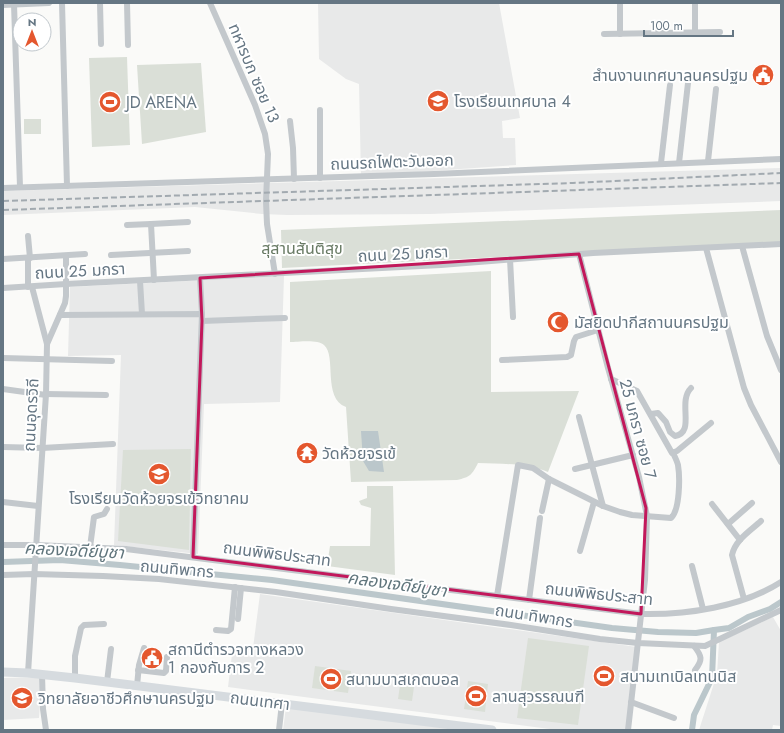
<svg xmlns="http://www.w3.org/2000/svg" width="784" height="733" font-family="Jost,'Noto Sans Thai',sans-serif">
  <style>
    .built { fill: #e8e9e9 }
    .green { fill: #dadfd7 }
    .water { fill: #bbc7cb }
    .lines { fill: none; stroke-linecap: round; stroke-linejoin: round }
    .canal { stroke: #bbc7cb; stroke-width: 6 }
    .street { stroke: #c3c8cc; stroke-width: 6 }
    .primary { stroke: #d6dbdf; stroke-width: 9 }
    .rail { stroke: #a2aab0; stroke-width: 2; stroke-dasharray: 6 3; stroke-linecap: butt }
    .marked { fill: none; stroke: #c2185b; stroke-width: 3; stroke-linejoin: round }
    .labels { text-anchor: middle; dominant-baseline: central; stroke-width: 4; stroke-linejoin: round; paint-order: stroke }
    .street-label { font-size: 16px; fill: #657683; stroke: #fff }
    .poi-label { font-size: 16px; fill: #657683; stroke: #fff; text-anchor: start }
    .park-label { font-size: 16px; fill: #687a64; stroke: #fff }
    .water-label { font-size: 17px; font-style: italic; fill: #60757c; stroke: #fff }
  </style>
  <rect width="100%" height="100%" fill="#fafaf8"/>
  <g class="built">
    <path d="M318 3H499L520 118 502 121 503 138H515L516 165 361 176 359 84 346 79 319 59Z"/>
    <path d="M781 168V201L430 214 287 215 262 214 195 207 3 215V191Z"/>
    <path d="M284 276 280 402 204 404 198 554 114 545 121 355 68 356 70 287Z"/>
    <path d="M260 594 637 647 628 730H557L228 687 233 646 253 648Z"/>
    <path d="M773 617 781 631V726L773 725 772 730H699L717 674 719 642Z"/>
    <path d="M42 677 39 718 3 720V678Z"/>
    <path d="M286 707 463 730H283Z"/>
  </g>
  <g class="green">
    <path d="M127 57 130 145 92 147 89 58Z"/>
    <path d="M201 63 206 132 142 144 137 65Z"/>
    <rect x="24" y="119" width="17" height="15"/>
    <path d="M781 210V243L282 268 281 230Z"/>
    <path d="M491 271V392L579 391 548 472C524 463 502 464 478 463 472 475 470 477 457 480L351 482 346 407C322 398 337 356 324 345 318 339 298 342 290 342V282Z"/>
    <path d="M191 449 189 550 118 541 123 450Z"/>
    <path d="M367 486H393L395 575 327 566 330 546H329H370L371 508 361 505 359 501 367 498Z"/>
    <path d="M528 638 589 646 578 725 517 718Z"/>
    <path d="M315 666 351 671 348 693 312 688Z"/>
    <path d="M401 678 415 680 412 701 398 699Z"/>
    <path d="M468 681 488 684 485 712 464 709Z"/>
  </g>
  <path class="water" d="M361 431H378L384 472 369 471 363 461Z"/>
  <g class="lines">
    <g class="canal">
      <path d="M3 562 60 560 120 565 272 580 612 628 658 632 696 633 714 630 729 628 748 617 770 609 781 602"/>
      <path d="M692 730 694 715 712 678 714 630"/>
    </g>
    <g class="street">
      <path d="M62 3 67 186"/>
      <path d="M100 3 101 44"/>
      <path d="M127 3 128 45"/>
      <path d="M210 3 255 105 265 134 268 154 266 201 267 224 275 274"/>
      <path d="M620 3V34"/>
      <path d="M695 3V32"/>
      <path d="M14 4 20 187"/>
      <path d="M3 5 49 3"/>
      <path d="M604 34 720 32"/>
      <path d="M290 121 293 148 294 179"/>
      <path d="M708 161 716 89"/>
      <path d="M661 163 670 85"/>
      <path d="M679 163 688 83"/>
      <path d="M320 178V110"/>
      <path d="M3 188 434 174 781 159"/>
      <path d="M151 224 188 222"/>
      <path d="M127 225 151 224 154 280"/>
      <path d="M28 236 30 258"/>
      <path d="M742 246 767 336 781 370"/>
      <path d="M706 248 744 388 751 405 781 462"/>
      <path d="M579 254 608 368 639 477 647 516 645 580 628 730"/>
      <path d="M111 255 188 251"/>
      <path d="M28 258V287"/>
      <path d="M3 259 85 254"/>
      <path d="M510 259 513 317"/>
      <path d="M200 278 202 314"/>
      <path d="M140 281 142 314"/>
      <path d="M3 288 66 284 441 265 593 253 781 244"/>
      <path d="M60 315 202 314 193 557"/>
      <path d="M202 321 285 318"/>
      <path d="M47 344 65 303 66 296V256"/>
      <path d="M3 358 112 361"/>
      <path d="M502 360 567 357 571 355 574 341 576 337 598 330"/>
      <path d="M611 379 637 391 672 453 677 451 711 423"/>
      <path d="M3 389 46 395"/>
      <path d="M46 394 106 395"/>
      <path d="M651 414 658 413 666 422 670 432 675 436C696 432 677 402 691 388"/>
      <path d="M579 417 603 506"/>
      <path d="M3 447 42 448 113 444"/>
      <path d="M575 469 633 455"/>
      <path d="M3 502 38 506"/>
      <path d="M712 504 740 540"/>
      <path d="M542 511 549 479"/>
      <path d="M728 524 752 503"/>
      <path d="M3 545H36L126 549 641 614C687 615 742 607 781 582"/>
      <path d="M90 547 94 517 104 514 107 509"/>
      <path d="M580 551 594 502"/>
      <path d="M692 566 703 609"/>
      <path d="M3 575 34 574 103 576 159 579 276 592 391 609 511 625 600 639 638 643 705 646 781 610"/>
      <path d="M497 596 518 465 533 468 549 479 603 506 620 512 632 515 671 518C680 510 680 477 678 465 677 461 675 457 673 453"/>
      <path d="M744 599 732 555C735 540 750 531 761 521"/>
      <path d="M529 600 540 518"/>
      <path d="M238 619 241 588"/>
      <path d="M216 630 228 631 231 629 235 587"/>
      <path d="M694 646C702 656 703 660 695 670"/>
      <path d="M138 670 164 673 166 671 167 657"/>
      <path d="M28 673 46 394 47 344 32 287"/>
      <path d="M42 674 43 709 46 730"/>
      <path d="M75 678V656L81 628 84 625 104 624"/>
      <path d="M107 682 111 649"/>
      <path d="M137 686 139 665 144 648"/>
      <path d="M631 702 674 718"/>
      <path d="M279 730 282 703"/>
    </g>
    <path class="primary" d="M3 672 28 673 75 678 492 730"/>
    <g class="rail">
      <path d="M3 201 573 183 781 173"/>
      <path d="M3 210 781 183"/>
    </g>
  </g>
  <path class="marked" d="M579 254 646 508 641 614 193 557 202 321 200 278Z"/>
  <defs>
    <g id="civic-disc" transform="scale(1.15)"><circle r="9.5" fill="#e4572e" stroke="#fff"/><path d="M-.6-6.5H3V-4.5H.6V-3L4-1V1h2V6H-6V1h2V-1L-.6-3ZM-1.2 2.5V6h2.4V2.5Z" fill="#fff"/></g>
    <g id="school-disc" transform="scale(1.15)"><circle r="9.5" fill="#e4572e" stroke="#fff"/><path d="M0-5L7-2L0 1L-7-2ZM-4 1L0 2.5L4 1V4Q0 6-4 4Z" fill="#fff"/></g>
    <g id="stadium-disc" transform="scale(1.15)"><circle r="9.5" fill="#e4572e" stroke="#fff"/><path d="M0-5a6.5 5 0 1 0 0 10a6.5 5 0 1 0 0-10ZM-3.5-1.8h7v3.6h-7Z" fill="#fff"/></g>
    <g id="mosque-disc" transform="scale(1.15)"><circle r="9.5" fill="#e4572e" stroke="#fff"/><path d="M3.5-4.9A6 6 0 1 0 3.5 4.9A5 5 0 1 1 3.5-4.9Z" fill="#fff"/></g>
    <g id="temple-disc" transform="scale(1.15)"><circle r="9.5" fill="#e4572e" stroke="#fff"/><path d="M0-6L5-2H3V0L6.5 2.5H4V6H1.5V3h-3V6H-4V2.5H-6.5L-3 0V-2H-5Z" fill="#fff"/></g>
    <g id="university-disc" transform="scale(1.15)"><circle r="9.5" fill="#e4572e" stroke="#fff"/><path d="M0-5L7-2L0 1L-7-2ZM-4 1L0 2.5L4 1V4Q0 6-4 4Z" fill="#fff"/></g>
  </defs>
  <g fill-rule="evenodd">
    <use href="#civic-disc" x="763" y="75"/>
    <use href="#school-disc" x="438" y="101"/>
    <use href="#stadium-disc" x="110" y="102"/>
    <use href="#mosque-disc" x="558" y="322"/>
    <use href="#temple-disc" x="307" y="453"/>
    <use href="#school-disc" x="159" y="474"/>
    <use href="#civic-disc" x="152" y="658"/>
    <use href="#stadium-disc" x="604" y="676"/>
    <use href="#stadium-disc" x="331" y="679"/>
    <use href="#stadium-disc" x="476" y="696"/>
    <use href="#university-disc" x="22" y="698"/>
  </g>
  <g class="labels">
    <g class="street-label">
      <text transform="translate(254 73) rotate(67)">ทหารบก ซอย 13</text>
      <text transform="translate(392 162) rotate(-2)">ถนนรถไฟตะวันออก</text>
      <text transform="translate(403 254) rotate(-3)">ถนน 25 มกรา</text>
      <text transform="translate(80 271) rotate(-3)">ถนน 25 มกรา</text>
      <text transform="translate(31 415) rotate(-87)">ถนนอุดรวิถี</text>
      <text transform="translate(638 429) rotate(75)">25 มกรา ซอย 7</text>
      <text transform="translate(277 554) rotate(7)">ถนนพิพิธประสาท</text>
      <text transform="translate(177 569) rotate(5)">ถนนทิพากร</text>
      <text transform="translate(599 594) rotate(6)">ถนนพิพิธประสาท</text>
      <text transform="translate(534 616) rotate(9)">ถนน ทิพากร</text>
      <text transform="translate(260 701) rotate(7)">ถนนเทศา</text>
    </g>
    <g class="poi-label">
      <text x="748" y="75" text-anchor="end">สำนงานเทศบาลนครปฐม</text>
      <text x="454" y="101">โรงเรียนเทศบาล 4</text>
      <text x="126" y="102">JD ARENA</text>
      <text x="574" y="322">มัสยิดปากีสถานนครปฐม</text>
      <text x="322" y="453">วัดห้วยจรเข้</text>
      <text x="159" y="498" text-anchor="middle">โรงเรียนวัดห้วยจรเข้วิทยาคม</text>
      <text x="168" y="649">สถานีตำรวจทางหลวง<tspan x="168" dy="18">1 กองกับการ 2</tspan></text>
      <text x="620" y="676">สนามเทเบิลเทนนิส</text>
      <text x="346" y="679">สนามบาสเกตบอล</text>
      <text x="492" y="696">ลานสุวรรณนฑี</text>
      <text x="38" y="698">วิทยาลัยอาชีวศึกษานครปฐม</text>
    </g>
    <g class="park-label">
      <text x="302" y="248">สุสานสันติสุข</text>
    </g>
    <g class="water-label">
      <text transform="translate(74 550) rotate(3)">คลองเจดีย์บูชา</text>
      <text transform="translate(397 584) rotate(8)">คลองเจดีย์บูชา</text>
    </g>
  </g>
  <rect width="784" height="733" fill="none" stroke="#657683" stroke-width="8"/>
  <g transform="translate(32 32)"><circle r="19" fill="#ffffff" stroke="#c1c8cd"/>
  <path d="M0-3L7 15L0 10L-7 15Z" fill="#e4572e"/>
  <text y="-6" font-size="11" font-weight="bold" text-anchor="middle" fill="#657683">N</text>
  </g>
  <path d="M644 30v6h89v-6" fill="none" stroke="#657683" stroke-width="2"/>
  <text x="650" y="30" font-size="12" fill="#657683" stroke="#ffffff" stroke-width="3" paint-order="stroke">100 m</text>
</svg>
